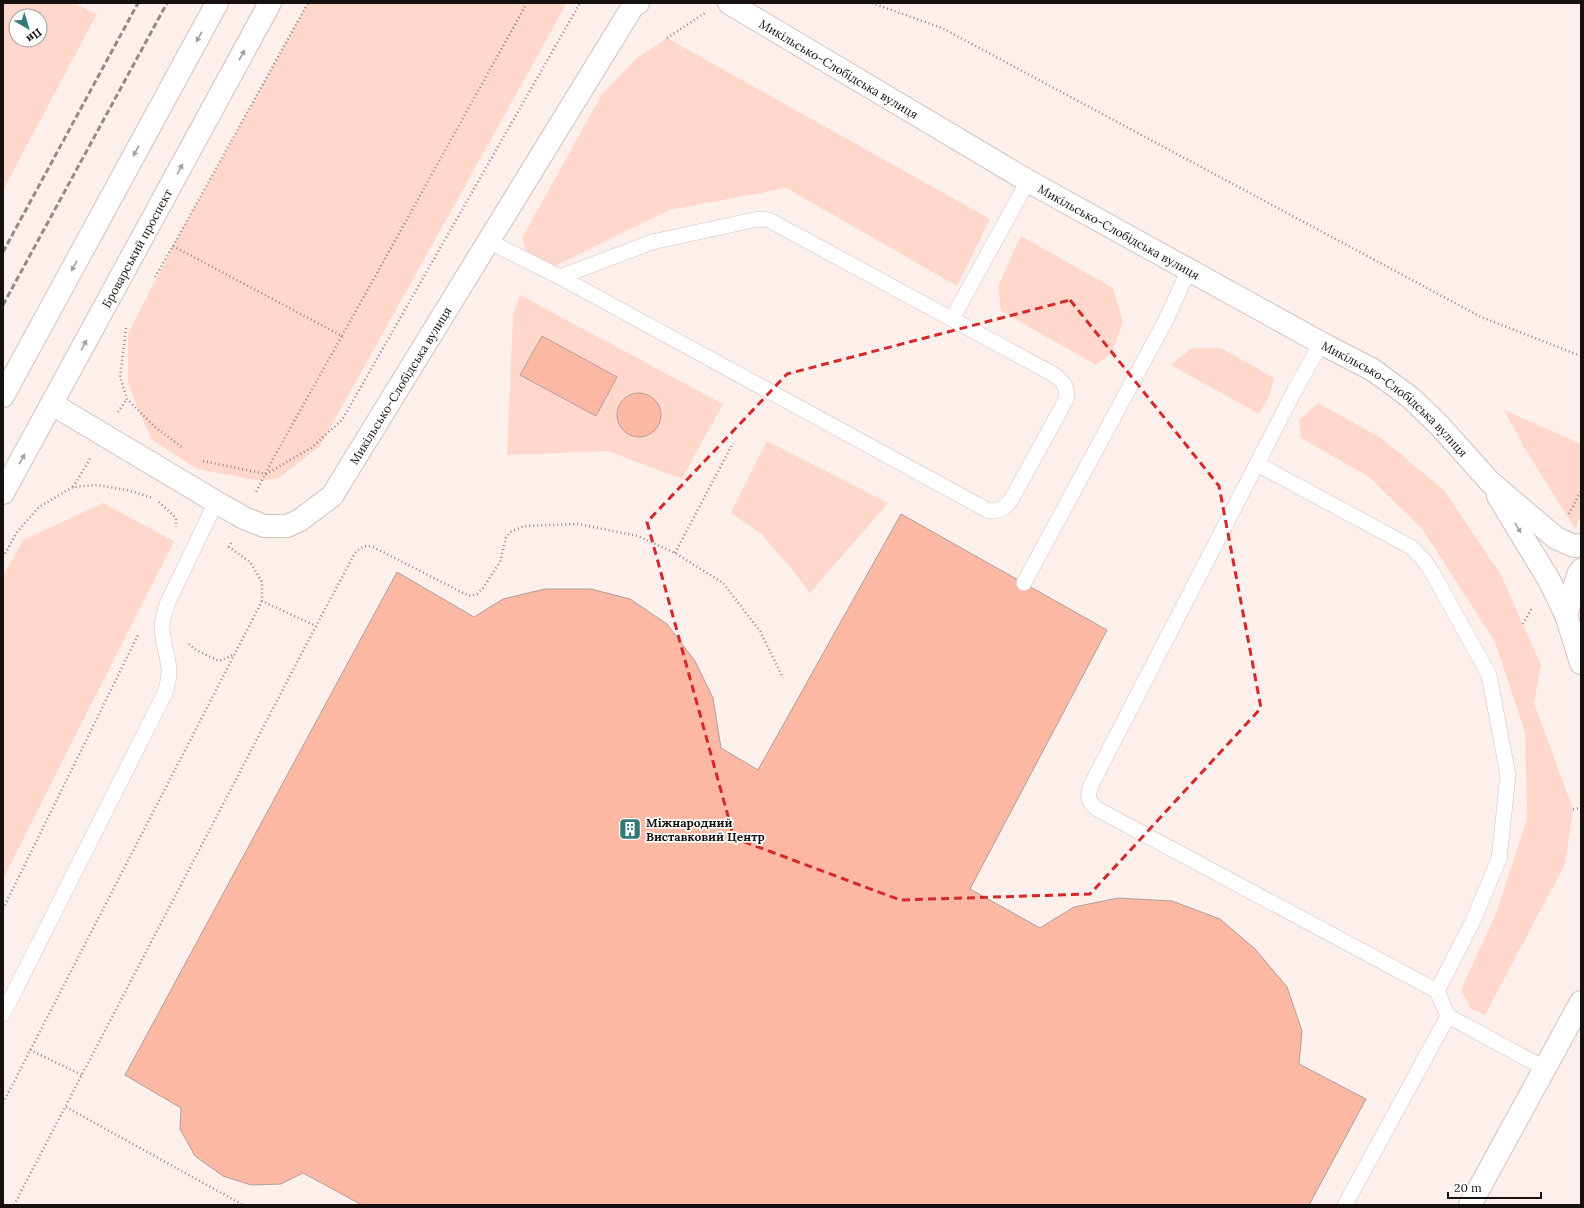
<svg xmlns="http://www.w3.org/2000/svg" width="1584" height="1208" font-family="Lora,serif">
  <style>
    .green { fill: #ffd7cb; fill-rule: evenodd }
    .building { fill: #fdb8a4; stroke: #ae9e9a }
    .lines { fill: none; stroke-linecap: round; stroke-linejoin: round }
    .service-casing { stroke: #d1c1bc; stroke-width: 16 }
    .minor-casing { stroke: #d1c1bc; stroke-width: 24 }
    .tertiary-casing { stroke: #d1c1bc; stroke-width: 24 }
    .primary-casing { stroke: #d1c1bc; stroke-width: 24 }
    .path { stroke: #938a87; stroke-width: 2.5; stroke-dasharray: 1 3; stroke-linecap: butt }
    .service { stroke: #fff; stroke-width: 15 }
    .minor { stroke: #fff; stroke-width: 22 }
    .tertiary { stroke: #fff; stroke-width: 22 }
    .primary { stroke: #fff; stroke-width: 22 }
    .rail { stroke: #948b88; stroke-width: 3; stroke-dasharray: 6 3; stroke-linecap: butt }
    .oneway { fill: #a2a09f }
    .marked { fill: none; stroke: #d62828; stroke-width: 3; stroke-dasharray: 8 5; stroke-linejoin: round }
    .labels { text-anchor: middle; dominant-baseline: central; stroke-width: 3.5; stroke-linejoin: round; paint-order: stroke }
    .street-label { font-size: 12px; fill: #16110f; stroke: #fff }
    .poi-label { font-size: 12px; font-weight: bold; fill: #16110f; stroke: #fff; text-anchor: start }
  </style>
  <rect width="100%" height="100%" fill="#fdf0ec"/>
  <g class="green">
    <path d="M3 3H74L97 14 3 190ZM16 16H40V40H16Z"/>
    <path d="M308 3H567L320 446 279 478 262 481 197 469 151 439 128 384V334L173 246Z"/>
    <path d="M667 38 990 219 957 286 786 188 669 210 551 268 530 261 522 238 602 94 637 58Z"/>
    <path d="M1021 236 1113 288 1123 322 1112 352 1096 365 1001 311 998 286Z"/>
    <path d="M520 295 723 404 682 479 608 451 507 455 513 314Z"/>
    <path d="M1192 348H1221L1274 378 1269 397 1259 414 1171 365Z"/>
    <path d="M1318 403 1381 438 1444 490 1501 575 1541 665 1534 703 1573 809 1565 864 1485 1015 1471 1009 1461 990 1497 911 1527 819 1525 732 1495 642 1423 530 1369 477 1301 438 1299 420Z"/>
    <path d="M1504 410 1581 444V517L1575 529 1524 447Z"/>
    <path d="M767 441 888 503 810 593 790 567 760 533 731 513Z"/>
    <path d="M103 503 174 541 3 879V576L23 540Z"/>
  </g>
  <g class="building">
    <path d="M542 336 617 377 596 416 520 375Z"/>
    <circle cx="639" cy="415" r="22"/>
    <path d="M901 514 1107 630 970 889 1040 928 1074 907 1118 898 1172 901 1220 919 1255 949 1287 987 1302 1031 1299 1064 1366 1099 1309 1205H362L303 1173 281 1184 251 1185 223 1176 195 1156 180 1129 181 1108 125 1075 397 572 474 617 503 599 545 589H591L630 599 667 624 695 661 713 698 721 748 758 770Z"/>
  </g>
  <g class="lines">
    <g class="service-casing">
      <g id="service">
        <path d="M488 241 560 277 989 511C1000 511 1005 508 1011 500L1066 400C1068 386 1064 382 1053 374L769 220 758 219 652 242 560 277"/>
        <path d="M952 319 1028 181"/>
        <path d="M1321 343 1295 390 1091 785C1087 798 1087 800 1097 809L1437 991 1448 1016 1544 1068"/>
        <path d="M1257 464 1411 547 1423 559 1432 572 1489 675 1508 775 1499 859 1472 923 1437 991"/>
        <path d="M1024 583 1167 318 1189 269"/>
        <path d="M3 1014 165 693C175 663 163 654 162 627 162 618 165 610 168 602L216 502"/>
        <path d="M1345 1205 1448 1016"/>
      </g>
    </g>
    <g class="minor-casing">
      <g id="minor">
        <path id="s1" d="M729 3 1028 181 1321 343 1373 370 1411 398 1440 426 1490 482 1556 538 1574 546 1581 545"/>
        <path id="s2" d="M52 404 216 502 244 518 264 526H287L300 520 332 496 633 6 638 3"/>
        <path d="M1498 496 1549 580 1566 615"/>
      </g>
    </g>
    <g class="tertiary-casing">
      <g id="tertiary">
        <path d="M1581 570 1578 575 1566 615 1581 663"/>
        <path d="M1470 1205 1581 1002"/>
      </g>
    </g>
    <g class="primary-casing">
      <g id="primary">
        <path d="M3 396 217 3"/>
        <path id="s3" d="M3 493 270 3"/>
      </g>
    </g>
    <g class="path">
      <path d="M872 3 942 28 1481 317 1581 356"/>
      <path d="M667 38 705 13"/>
      <path d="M173 246 342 336 274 457 255 494"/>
      <path d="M155 277 173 246 308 3"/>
      <path d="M126 328 120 377 127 399 155 427 183 448"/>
      <path d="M342 336 527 3"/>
      <path d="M118 412 127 399"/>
      <path d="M203 461 266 474 311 448 342 420 580 3"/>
      <path d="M73 487 90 459"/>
      <path d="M159 502 176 518V527"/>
      <path d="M1569 514 1581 491"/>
      <path d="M231 543 229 547 250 562 262 582V601L316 626"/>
      <path d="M675 553 733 443"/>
      <path d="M3 557 17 532 39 507 73 487 97 485 127 490 153 498"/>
      <path d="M1523 624 1532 608"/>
      <path d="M189 644 196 650 219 661 233 655"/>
      <path d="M1573 809 1581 808"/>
      <path d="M3 909 138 635"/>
      <path d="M30 1050 82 1075"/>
      <path d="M3 1103 262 601"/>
      <path d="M66 1107 243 1205"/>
      <path d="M14 1205 316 626 355 553C361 547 364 545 373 547L469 596 477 594 483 588 500 562 506 538 510 532 524 526 578 524 638 536 675 553 723 583 760 631 783 678"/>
    </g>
    <use href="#service" class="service"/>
    <use href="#minor" class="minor"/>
    <use href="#tertiary" class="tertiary"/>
    <use href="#primary" class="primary"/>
    <g class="rail">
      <path d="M3 252 138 3"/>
      <path d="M3 305 167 3"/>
    </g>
  </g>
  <defs><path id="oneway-solid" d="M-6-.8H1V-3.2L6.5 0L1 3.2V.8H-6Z"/></defs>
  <g class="oneway">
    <use href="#oneway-solid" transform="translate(199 37) rotate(119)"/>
    <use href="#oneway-solid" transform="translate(242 55) rotate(-61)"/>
    <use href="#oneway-solid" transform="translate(136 151) rotate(119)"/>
    <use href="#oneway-solid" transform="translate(180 169) rotate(-61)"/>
    <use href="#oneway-solid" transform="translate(74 266) rotate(119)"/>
    <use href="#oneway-solid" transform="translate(84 345) rotate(-61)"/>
    <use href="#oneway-solid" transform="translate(22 459) rotate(-61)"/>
    <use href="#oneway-solid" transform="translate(1518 528) rotate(59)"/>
  </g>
  <path class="marked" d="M1070 300 1219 486 1261 708 1090 894 900 900 734 838 647 522 787 374Z"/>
  <defs>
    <g id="building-square" transform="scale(1.15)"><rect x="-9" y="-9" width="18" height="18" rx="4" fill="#337a74" stroke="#fff"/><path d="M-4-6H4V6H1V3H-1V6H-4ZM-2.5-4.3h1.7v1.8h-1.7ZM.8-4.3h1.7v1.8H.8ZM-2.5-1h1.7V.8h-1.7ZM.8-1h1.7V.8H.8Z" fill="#fff"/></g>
  </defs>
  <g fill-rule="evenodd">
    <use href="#building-square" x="630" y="829"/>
  </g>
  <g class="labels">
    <g class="street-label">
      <text stroke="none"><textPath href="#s1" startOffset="128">Микільсько-Слобідська вулиця</textPath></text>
      <text stroke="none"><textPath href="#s1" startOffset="452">Микільсько-Слобідська вулиця</textPath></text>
      <text stroke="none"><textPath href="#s3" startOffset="279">Броварський проспект</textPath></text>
      <text stroke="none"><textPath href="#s2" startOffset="452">Микільсько-Слобідська вулиця</textPath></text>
      <text stroke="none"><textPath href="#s1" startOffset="776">Микільсько-Слобідська вулиця</textPath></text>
    </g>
    <g class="poi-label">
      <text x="646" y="822">Міжнародний<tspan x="646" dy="14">Виставковий Центр</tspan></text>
    </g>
  </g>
  <rect width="1584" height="1208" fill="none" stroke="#16110f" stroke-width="8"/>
  <g transform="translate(28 28) rotate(142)"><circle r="19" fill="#ffffff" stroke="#a2a09f"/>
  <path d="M0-3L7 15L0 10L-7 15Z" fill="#337a74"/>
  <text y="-6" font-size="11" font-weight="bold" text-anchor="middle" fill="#16110f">Пн</text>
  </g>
  <path d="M1448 1192v6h93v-6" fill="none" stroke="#16110f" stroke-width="2"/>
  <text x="1454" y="1192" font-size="12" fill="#16110f" stroke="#ffffff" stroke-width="3" paint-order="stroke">20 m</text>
</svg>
